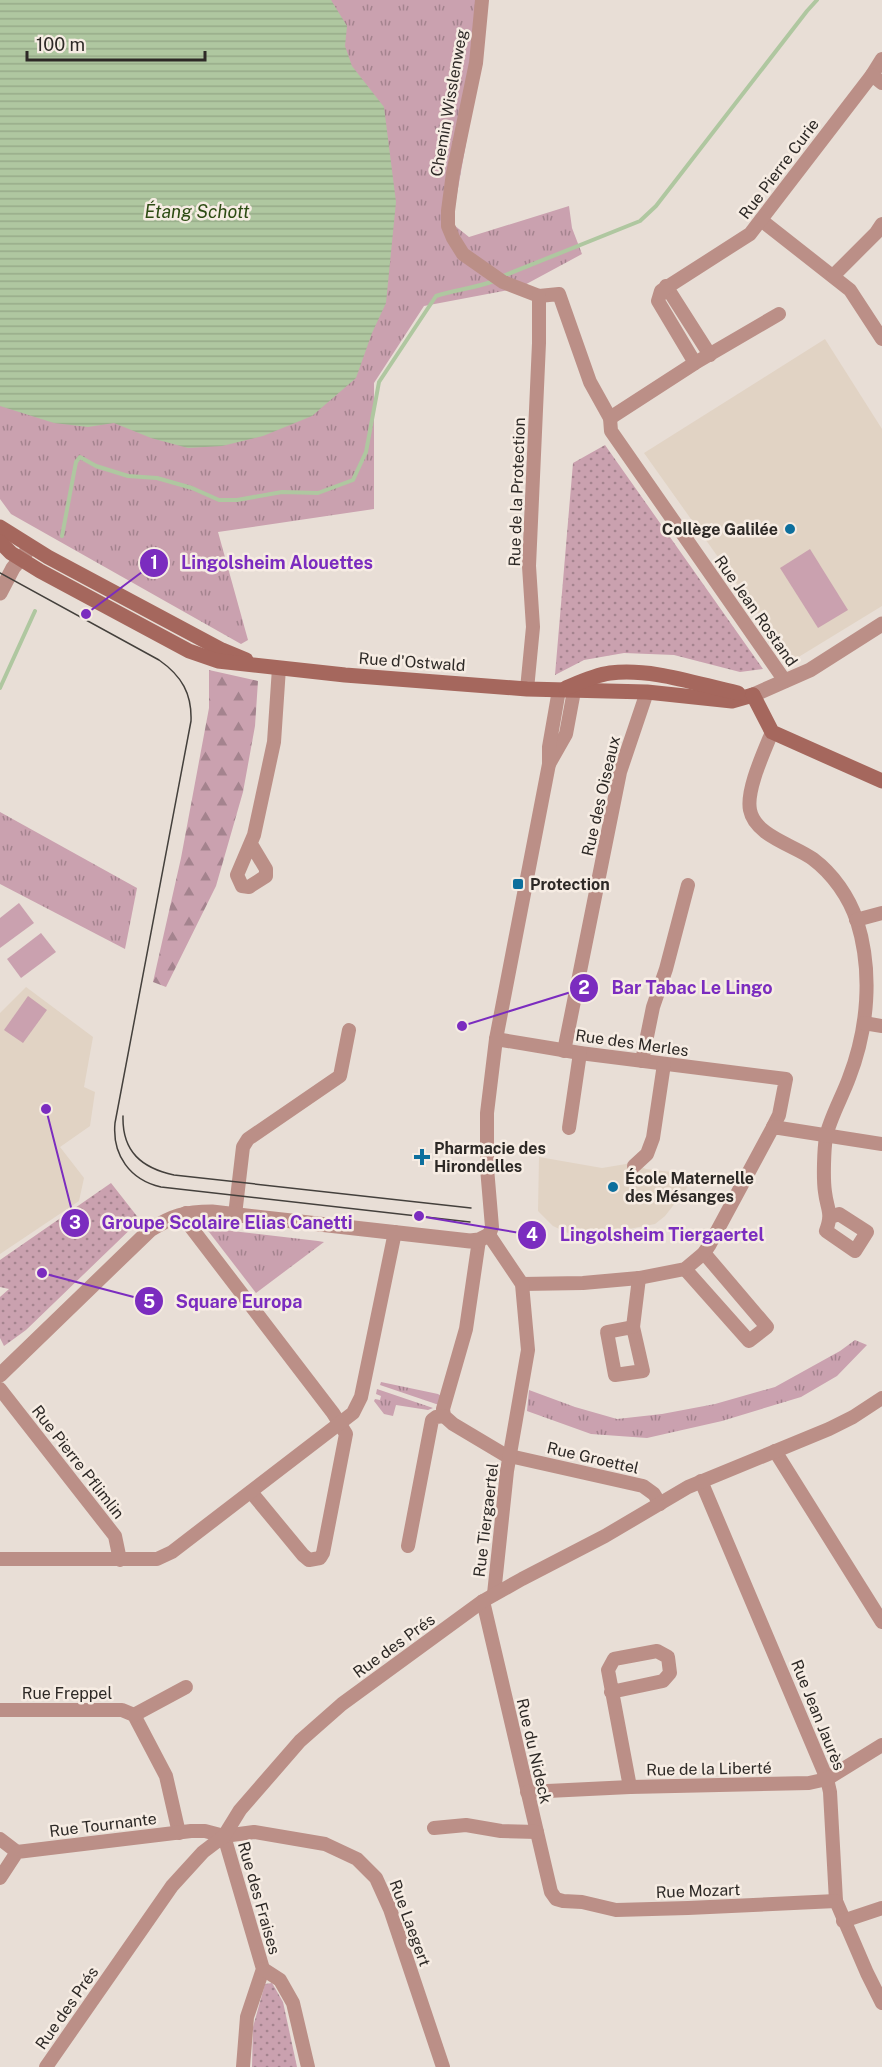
<svg xmlns="http://www.w3.org/2000/svg" width="882" height="2067" font-family="'Public Sans',sans-serif">
  <style>
    .built { fill: #e1d3c4 }
    .grass { fill: url(#grass-tufts) }
    .forest { fill: url(#forest-firs) }
    .park { fill: url(#park-dots) }
    .pitch { fill: #caa1af }
    .water { fill: url(#water-rules) }
    .lines { fill: none; stroke-linecap: round; stroke-linejoin: round }
    .stream { stroke: #afc7a0; stroke-width: 4 }
    .minor { stroke: #bb8f87; stroke-width: 14 }
    .tertiary { stroke: #bb8f87; stroke-width: 15 }
    .secondary { stroke: #a5675d; stroke-width: 15 }
    .tram { stroke: #44403c; stroke-width: 1.5 }
    .poi-dot { fill: #0d6f9d; stroke: #f6ece3; stroke-width: 2 }
    .labels { text-anchor: middle; dominant-baseline: central; stroke-width: 5; stroke-linejoin: round; paint-order: stroke }
    .street-label { font-size: 16px; fill: #2d2926; stroke: #f6ece3 }
    .poi-label { font-size: 16px; font-weight: bold; fill: #2d2926; stroke: #f6ece3; text-anchor: start }
    .water-label { font-size: 18px; font-style: italic; fill: #2d4c13; stroke: #f6ece3 }
    .leader { fill: none; stroke: #7b2cbf; stroke-width: 2 }
    .callout-dot { fill: #7b2cbf; stroke: #f6ece3; stroke-width: 2 }
    .mark-label { font-size: 18px; text-anchor: middle; font-weight: bold; fill: #fff }
    .callout-label { font-size: 18px; text-anchor: middle; font-weight: bold; fill: #7b2cbf; stroke: #f6ece3; stroke-width: 5; stroke-linejoin: round; paint-order: stroke }
  </style>
  <defs>
    <pattern id="grass-tufts" width="24" height="20" patternUnits="userSpaceOnUse" patternTransform="scale(1.5)"><rect width="24" height="20" fill="#caa1af"/><path d="M3 7l-1-3M5 7V3M7 7l1-3M15 17l-1-3M17 17v-4M19 17l1-3" fill="none" stroke="#a4838e"/></pattern>
    <pattern id="forest-firs" width="22" height="20" patternUnits="userSpaceOnUse" patternTransform="scale(1.5)"><rect width="22" height="20" fill="#caa1af"/><path d="M5 1l3.5 6h-7zM16 11l3.5 6h-7z" fill="#a4838e"/></pattern>
    <pattern id="park-dots" width="8" height="8" patternUnits="userSpaceOnUse" patternTransform="scale(1.5)"><rect width="8" height="8" fill="#caa1af"/><path d="M2 2h.1M6 6h.1" fill="none" stroke="#a4838e" stroke-width="1.8" stroke-linecap="round"/></pattern>
    <pattern id="water-rules" width="6" height="5" patternUnits="userSpaceOnUse" patternTransform="scale(1.5)"><rect width="6" height="5" fill="#afc7a0"/><path d="M0 2.5h6" fill="none" stroke="#97ab8a"/></pattern>
  </defs>
  <rect width="100%" height="100%" fill="#e8ded6"/>
  <g class="built">
    <path d="M825 339 882 429V606L792 661 644 453Z"/>
    <path d="M26 987 93 1037 84 1087 95 1092 90 1126 60 1147 84 1178 79 1201 0 1254V1013Z"/>
    <path d="M539 1157 602 1168 632 1163 646 1169 697 1175 665 1216 655 1224 593 1236 572 1235 553 1226 538 1211Z"/>
  </g>
  <g class="grass">
    <path d="M0 0H487L480 64 454 211V225L469 237 569 206 572 228 582 254 519 288 424 306 374 383V509L218 532 248 640 241 644 11 514 0 499Z"/>
    <path d="M0 812 137 888 125 949 0 884Z"/>
    <path d="M206 1228 318 1241 324 1242 256 1293Z"/>
    <path d="M855 1340 867 1345 837 1376 801 1397 722 1421 647 1438 591 1434 527 1411 529 1390 575 1407 617 1419 662 1414 715 1404 775 1387 840 1351Z"/>
    <path d="M381 1382 438 1394 441 1396 439 1405 380 1385Z"/>
    <path d="M377 1389 433 1408 428 1410 396 1405 393 1416 384 1414 374 1401 375 1399 380 1400 381 1396 376 1394Z"/>
  </g>
  <path class="forest" d="M209 670 258 681 255 726 243 792 216 886 166 987 153 982 181 858 209 708Z"/>
  <g class="park">
    <path d="M605 445 763 669 740 672 674 655 624 653 584 660 555 675 573 463Z"/>
    <path d="M111 1183 140 1220 26 1330 4 1346 0 1338V1297L9 1289 0 1287V1260Z"/>
    <path d="M272 1983 283 2002 297 2067H252L253 2027 265 1984Z"/>
  </g>
  <g class="pitch">
    <path d="M810 549 848 610 818 628 780 568Z"/>
    <path d="M19 903 34 923 0 948V918Z"/>
    <path d="M41 933 56 952 21 978 7 959Z"/>
    <path d="M28 996 47 1010 23 1043 4 1030Z"/>
  </g>
  <path class="water" d="M0 0H331L347 26 345 46 352 66 384 107 396 202 386 303 372 333 356 378 312 416 263 436 222 446 188 448 151 438 114 423 88 427 54 423 0 406Z"/>
  <g class="lines">
    <g class="stream">
      <path d="M503 276 640 221 656 206 807 11 817 0"/>
      <path d="M62 536 76 462 80 457 96 466 128 476 157 478 192 488 219 500H237L282 492 318 493 353 480 366 452 379 382 436 296C455 290 475 288 494 281"/>
      <path d="M0 688 35 611"/>
    </g>
    <g class="minor">
      <path d="M482 0 476 63 453 173 448 211V226L453 238 463 254 503 282 539 296 559 294 590 382 610 418 611 431 785 681"/>
      <path d="M872 75 882 59"/>
      <path d="M761 220 850 290 882 339"/>
      <path d="M833 276 876 233 882 224"/>
      <path d="M666 286 710 355"/>
      <path d="M695 363 658 301 661 291 750 234 872 75 882 83"/>
      <path d="M610 418 695 363 779 314"/>
      <path d="M527 689 533 627 529 566 539 343V296"/>
      <path d="M772 732C764 752 746 790 750 810 755 836 794 845 813 859 833 874 849 897 857 921 873 972 868 1029 849 1078 843 1095 829 1120 826 1137 824 1149 823 1179 825 1192 827 1210 833 1212 826 1231L855 1251 867 1232 839 1214 831 1217"/>
      <path d="M549 764 566 734 574 691"/>
      <path d="M251 844 266 869V876L249 887 242 886 237 875 254 835 274 742 279 668"/>
      <path d="M856 920 882 913"/>
      <path d="M864 1023 882 1026"/>
      <path d="M496 1039 580 1053 786 1079 779 1115 773 1127"/>
      <path d="M564 1051 620 772 647 692"/>
      <path d="M642 1061 653 1007 666 969 688 885"/>
      <path d="M569 1128 580 1053"/>
      <path d="M634 1166 647 1154 653 1138 664 1064"/>
      <path d="M186 1213 190 1226 333 1413 346 1434 323 1553 320 1558 309 1560 303 1555 251 1492"/>
      <path d="M235 1215 243 1147 248 1139 340 1076 349 1030"/>
      <path d="M479 1240 466 1329 443 1409 444 1416 453 1424 505 1455 643 1486 654 1494 660 1504"/>
      <path d="M685 1269 749 1341 767 1327 704 1253"/>
      <path d="M522 1284 583 1283 639 1278 685 1269 704 1253 710 1244 773 1127 882 1144"/>
      <path d="M633 1327 643 1371 615 1375 607 1332Z"/>
      <path d="M633 1327 639 1278"/>
      <path d="M0 1389 115 1536 120 1560"/>
      <path d="M775 1451 882 1622"/>
      <path d="M701 1481 827 1779 830 1792 836 1901 867 1973 882 2003"/>
      <path d="M408 1546 432 1420 436 1417 444 1416"/>
      <path d="M0 1559H157L172 1552 340 1423 353 1413 361 1397 395 1232"/>
      <path d="M494 1594 507 1471 528 1350 522 1284 489 1235 492 1227 487 1168V1113L496 1039 549 764V747L559 690"/>
      <path d="M483 1601 551 1892 556 1899 563 1901 582 1902 616 1910 688 1908 836 1901"/>
      <path d="M611 1692 663 1681 670 1673 668 1657 657 1651 614 1659 608 1670 630 1787"/>
      <path d="M0 1710H122L134 1715 166 1776 179 1833"/>
      <path d="M134 1715 186 1687"/>
      <path d="M527 1792 630 1787 809 1783 827 1779 882 1745"/>
      <path d="M434 1828 466 1825 501 1831 537 1832"/>
      <path d="M224 1836 263 1969 247 2017 243 2067"/>
      <path d="M0 1839 17 1852"/>
      <path d="M0 1878 17 1852 191 1831H205L224 1836 254 1832 325 1844 357 1859 376 1878 390 1909 443 2067"/>
      <path d="M843 1921 882 1908"/>
      <path d="M263 1969 280 1980 293 2003 308 2067"/>
      <path d="M46 2067 172 1886 203 1852 224 1836 240 1810 300 1741 342 1704 483 1601 522 1579 605 1536 688 1487 829 1429 853 1417 882 1398"/>
    </g>
    <g class="tertiary">
      <path d="M0 593 13 568 28 550"/>
      <path d="M753 695 810 670 882 624"/>
      <path d="M0 1375 150 1230C172 1216 185 1212 212 1212L470 1241 479 1240 489 1235"/>
    </g>
    <g class="secondary">
      <path d="M0 527 48 557 222 650 246 660"/>
      <path d="M0 542 11 553 40 571 189 651 218 661 345 675 527 689 647 692 732 701 753 695"/>
      <path d="M566 688C580 682 595 675 610 673 653 668 696 684 738 693"/>
      <path d="M753 695 772 732 882 781"/>
    </g>
    <g class="tram">
      <path d="M0 573 159 660C182 676 192 694 191 721L115 1123C112 1155 130 1180 161 1187L470 1222"/>
      <path d="M123 1116C122 1152 142 1168 174 1175L471 1208"/>
    </g>
  </g>
  <g class="poi-dot">
    <circle cx="790" cy="529" r="6"/>
    <rect x="512" y="878" width="12" height="12" rx="3"/>
    <path d="M419 1148h6v6h6v6h-6v6h-6v-6h-6v-6h6z"/>
    <circle cx="613" cy="1187" r="6"/>
  </g>
  <g class="labels">
    <g class="street-label">
      <text transform="translate(449 103) rotate(-80)">Chemin Wisslenweg</text>
      <text transform="translate(779 169) rotate(-53)">Rue Pierre Curie</text>
      <text transform="translate(517 492) rotate(-88)">Rue de la Protection</text>
      <text transform="translate(756 611) rotate(55)">Rue Jean Rostand</text>
      <text transform="translate(412 662) rotate(4)">Rue d'Ostwald</text>
      <text transform="translate(601 796) rotate(-77)">Rue des Oiseaux</text>
      <text transform="translate(632 1043) rotate(8)">Rue des Merles</text>
      <text transform="translate(593 1458) rotate(13)">Rue Groettel</text>
      <text transform="translate(78 1462) rotate(52)">Rue Pierre Pflimlin</text>
      <text transform="translate(486 1520) rotate(-83)">Rue Tiergaertel</text>
      <text transform="translate(394 1646) rotate(-36)">Rue des Prés</text>
      <text x="67" y="1693">Rue Freppel</text>
      <text transform="translate(818 1715) rotate(68)">Rue Jean Jaurès</text>
      <text transform="translate(534 1751) rotate(77)">Rue du Nideck</text>
      <text transform="translate(709 1769) rotate(-1)">Rue de la Liberté</text>
      <text transform="translate(103 1825) rotate(-7)">Rue Tournante</text>
      <text transform="translate(698 1891) rotate(-2)">Rue Mozart</text>
      <text transform="translate(259 1898) rotate(74)">Rue des Fraises</text>
      <text transform="translate(410 1923) rotate(70)">Rue Laegert</text>
      <text transform="translate(67 2008) rotate(-55)">Rue des Prés</text>
    </g>
    <g class="poi-label">
      <text x="778" y="529" text-anchor="end">Collège Galilée</text>
      <text x="530" y="884">Protection</text>
      <text x="434" y="1148">Pharmacie des<tspan x="434" dy="18">Hirondelles</tspan></text>
      <text x="625" y="1178">École Maternelle<tspan x="625" dy="18">des Mésanges</tspan></text>
    </g>
    <g class="water-label">
      <text x="197" y="211">Étang Schott</text>
    </g>
  </g>
  <path class="leader" d="M86 614L154 563M462 1026L584 988M46 1109L75 1223M419 1216L532 1235M42 1273L149 1301"/>
  <g class="callout-dot">
    <circle cx="86" cy="614" r="6"/>
    <circle cx="462" cy="1026" r="6"/>
    <circle cx="46" cy="1109" r="6"/>
    <circle cx="419" cy="1216" r="6"/>
    <circle cx="42" cy="1273" r="6"/>
    <circle cx="154" cy="563" r="15"/>
    <circle cx="584" cy="988" r="15"/>
    <circle cx="75" cy="1223" r="15"/>
    <circle cx="532" cy="1235" r="15"/>
    <circle cx="149" cy="1301" r="15"/>
  </g>
  <g class="mark-label">
    <text x="154" y="569">1</text>
    <text x="584" y="994">2</text>
    <text x="75" y="1229">3</text>
    <text x="532" y="1241">4</text>
    <text x="149" y="1308">5</text>
  </g>
  <g class="callout-label">
    <text x="277" y="569">Lingolsheim Alouettes</text>
    <text x="692" y="994">Bar Tabac Le Lingo</text>
    <text x="227" y="1229">Groupe Scolaire Elias Canetti</text>
    <text x="662" y="1241">Lingolsheim Tiergaertel</text>
    <text x="239" y="1308">Square Europa</text>
  </g>
  <path d="M27 51v9h178v-9" fill="none" stroke="#2d2926" stroke-width="3"/>
  <text x="36" y="51" font-size="18" fill="#2d2926" stroke="#f6ece3" stroke-width="4.5" paint-order="stroke">100 m</text>
</svg>
